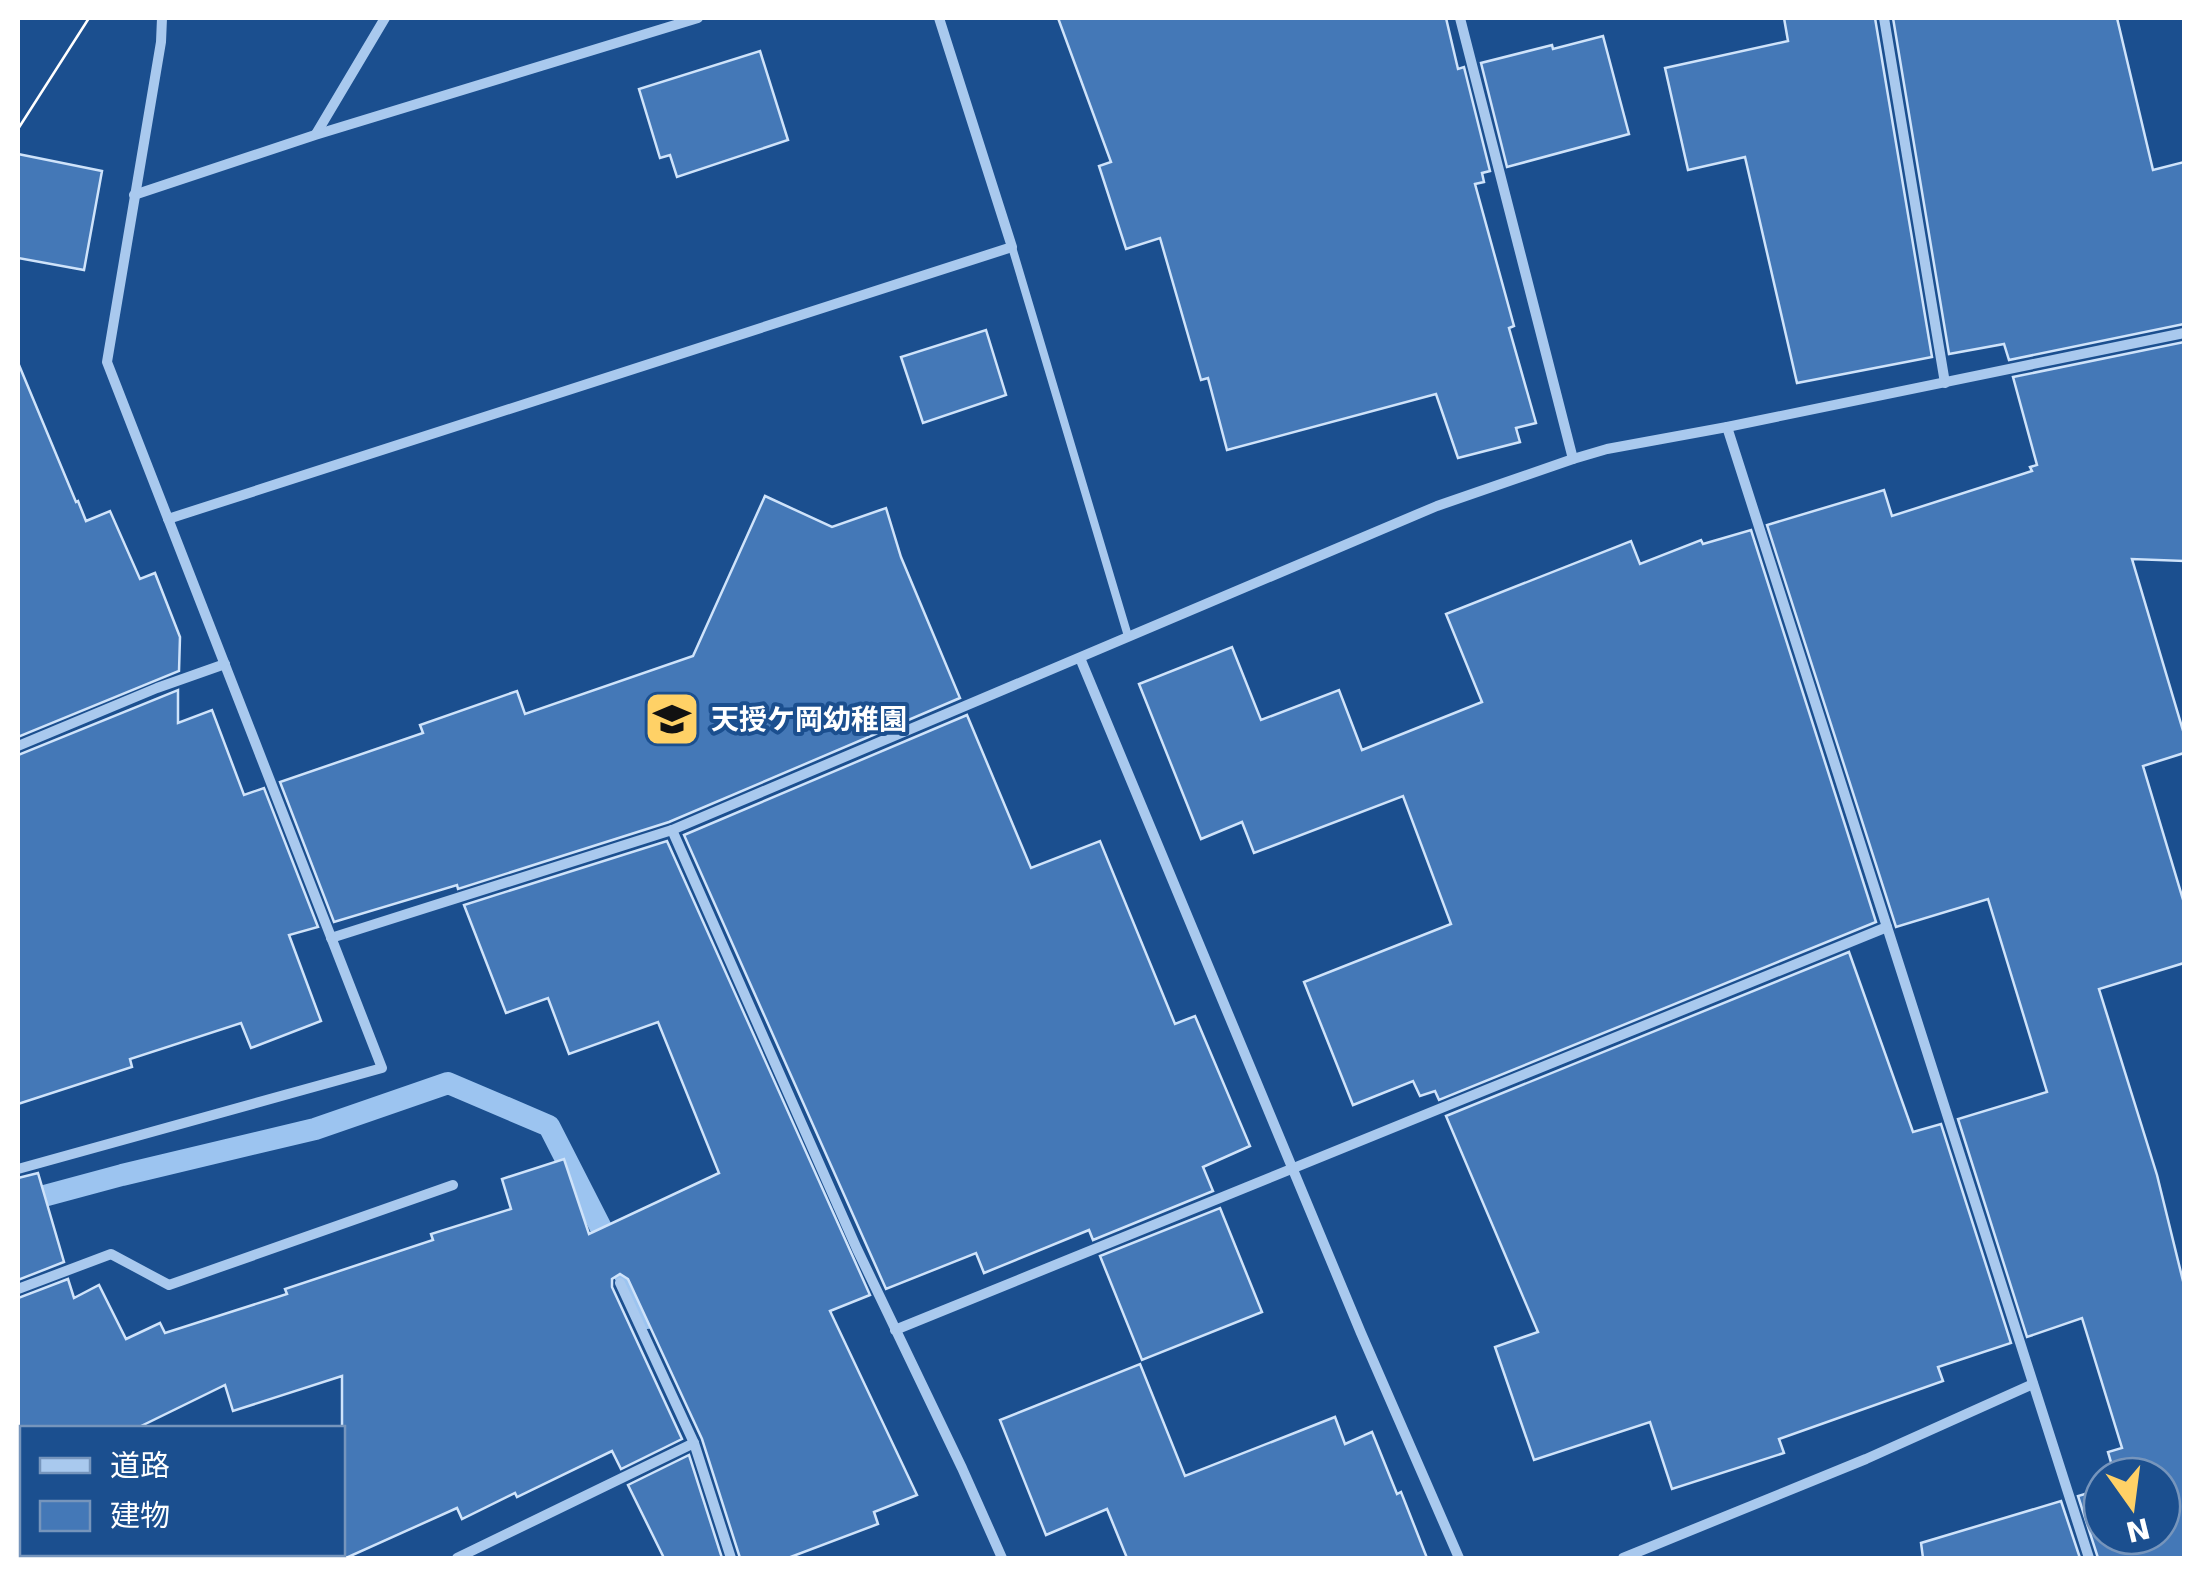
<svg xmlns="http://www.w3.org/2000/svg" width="2202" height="1576" font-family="'DejaVu Sans','Noto Sans JP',sans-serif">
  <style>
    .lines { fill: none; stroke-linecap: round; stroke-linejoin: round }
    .stream { stroke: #9cc4f0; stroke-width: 22 }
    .building { fill: #4478b7; stroke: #cfe3fa; stroke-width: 2.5 }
    .lane { stroke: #a9c9ee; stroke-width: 8 }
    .street { stroke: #a9c9ee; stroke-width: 10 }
    .tram { stroke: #fff; stroke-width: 2.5 }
    .labels { text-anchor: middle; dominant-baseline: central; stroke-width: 8; stroke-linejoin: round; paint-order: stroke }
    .poi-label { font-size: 28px; font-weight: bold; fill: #fff; stroke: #1b4f8f; text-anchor: start }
  </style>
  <rect width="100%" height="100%" fill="#1b4f8f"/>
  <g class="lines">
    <path class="stream" d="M18 1203 122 1175 315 1129 448 1083 549 1126 647 1318"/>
  </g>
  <g class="building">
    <path d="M1058 18H1446L1458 69 1464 67 1490 171 1482 173 1484 182 1475 184 1514 326 1509 328 1536 423 1516 428 1520 442 1458 458 1436 394 1227 450 1208 378 1201 380 1160 238 1126 249 1099 166 1111 162Z"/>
    <path d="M1784 18H1875L1932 357 1797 383 1745 157 1688 170 1665 68 1788 41Z"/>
    <path d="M1893 18H2117L2153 170 2184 162V324L2009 360 2004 344 1949 354Z"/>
    <path d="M1603 36 1629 134 1507 167 1481 63 1552 45 1553 49Z"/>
    <path d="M760 51 788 140 677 177 670 155 660 158 639 89Z"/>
    <path d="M18 154 102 171 84 270 18 258Z"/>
    <path d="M986 330 1006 395 923 423 901 357Z"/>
    <path d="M2184 342V561L2132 559 2184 734V753L2143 766 2184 903V963L2099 989 2157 1175 2184 1285V1558H2098L2078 1496 2102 1489V1536H2162V1476H2115L2108 1452 2122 1448 2082 1318 2027 1337 1958 1119 2047 1092 1988 899 1896 927 1767 525 1884 490 1892 516 2032 471 2030 467 2037 465 2013 377Z"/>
    <path d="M18 365H19L76 502 78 501 86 521 110 511 140 579 155 573 180 637 179 671 18 737Z"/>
    <path d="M765 496 832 527 886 508 901 557 960 698 669 822 458 889 457 885 334 922 280 782 423 733 420 725 517 691 525 714 693 656Z"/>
    <path d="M1751 530 1876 922 1439 1100 1435 1091 1420 1096 1413 1081 1353 1105 1304 982 1451 924 1403 796 1254 853 1242 822 1201 839 1139 684 1232 647 1261 720 1339 690 1362 750 1482 702 1446 614 1631 541 1640 564 1701 540 1703 544Z"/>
    <path d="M178 690V723L212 710 244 795 264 788 318 927 289 935 321 1021 251 1048 241 1023 130 1059 132 1067 18 1104V755Z"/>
    <path d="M967 715 1031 868 1100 841 1175 1024 1195 1016 1250 1146 1203 1167 1213 1191 1093 1240 1089 1230 984 1273 976 1253 886 1289 684 835Z"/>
    <path d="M667 841 870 1295 830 1311 917 1495 874 1512 878 1524 788 1558H740L702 1439 628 1279 620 1274 612 1279V1287L682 1439 621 1469 612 1451 517 1497 515 1493 462 1519 457 1508 346 1558H342V1376L233 1411 225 1385 137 1428H18V1298L68 1279 74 1298 99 1285 126 1339 160 1323 165 1333 287 1294 285 1289 433 1240 431 1234 511 1209 502 1179 564 1159 589 1234 719 1173 658 1022 569 1054 548 998 506 1013 464 905Z"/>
    <path d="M1849 952 1913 1132 1941 1124 2011 1343 1938 1367 1943 1381 1779 1439 1784 1453 1672 1489 1650 1422 1534 1460 1495 1347 1538 1332 1446 1116Z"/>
    <path d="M38 1173 64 1262 18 1280V1178Z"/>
    <path d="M1220 1208 1262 1312 1142 1360 1100 1256Z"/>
    <path d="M1140 1364 1185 1476 1335 1417 1345 1444 1372 1432 1397 1494 1401 1492 1427 1558H1127L1107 1509 1046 1535 1000 1420Z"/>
    <path d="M689 1455 722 1558H664L628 1485Z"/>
    <path d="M2061 1501 2080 1558H1923L1921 1543Z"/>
  </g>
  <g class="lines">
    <path class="lane" d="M1012 247 1128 636"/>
    <g class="street">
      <path d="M1460 18 1573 459"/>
      <path d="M1884 18 1945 383"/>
      <path d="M316 134 385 18"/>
      <path d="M134 195 315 135 698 18"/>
      <path d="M1727 427 2089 1558"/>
      <path d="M168 519 1012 247 939 18"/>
      <path d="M1080 658 1361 1333 1459 1558"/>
      <path d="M18 746 157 688 225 664"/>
      <path d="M672 830 857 1249 962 1468 1002 1558"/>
      <path d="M331 938 672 830 1437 506 1573 459 1607 449 1727 427 2184 333"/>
      <path d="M18 1169 382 1068 107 362 161 42 162 18"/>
      <path d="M620 1283 694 1443 731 1558"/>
      <path d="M18 1289 111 1254 169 1285 453 1185"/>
      <path d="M895 1330 1887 927"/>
      <path d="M457 1558 694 1443"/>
      <path d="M1623 1558 1866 1459 2033 1384"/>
    </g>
    <path class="tram" d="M18 129 89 18"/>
  </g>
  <defs>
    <g id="school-square" transform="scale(2.875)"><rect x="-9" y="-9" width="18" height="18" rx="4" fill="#ffd166" stroke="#1b4f8f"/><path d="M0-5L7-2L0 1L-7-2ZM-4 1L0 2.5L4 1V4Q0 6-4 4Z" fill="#111"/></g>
  </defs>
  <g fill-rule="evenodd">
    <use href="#school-square" x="672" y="719"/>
  </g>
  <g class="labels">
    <g class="poi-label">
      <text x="711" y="719">天授ケ岡幼稚園</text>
    </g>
  </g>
  <rect width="2202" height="1576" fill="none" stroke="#ffffff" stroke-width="40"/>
  <rect x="20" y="1426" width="325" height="130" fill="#1b4f8f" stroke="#7695bc" stroke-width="2.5"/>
  <rect x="40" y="1458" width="50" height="15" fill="#a9c9ee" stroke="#7695bc" stroke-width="2.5"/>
  <text x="110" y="1476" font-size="30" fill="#ffffff">道路</text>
  <rect x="40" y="1501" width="50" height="30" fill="#4478b7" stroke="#7695bc" stroke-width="2.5"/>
  <text x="110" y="1526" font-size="30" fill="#ffffff">建物</text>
  <g transform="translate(2132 1506) rotate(166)"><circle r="48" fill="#1b4f8f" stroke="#7695bc" stroke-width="2.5"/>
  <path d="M0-8L18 38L0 25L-18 38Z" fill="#ffd166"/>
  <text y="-15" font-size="28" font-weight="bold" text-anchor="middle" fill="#ffffff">N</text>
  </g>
</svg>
